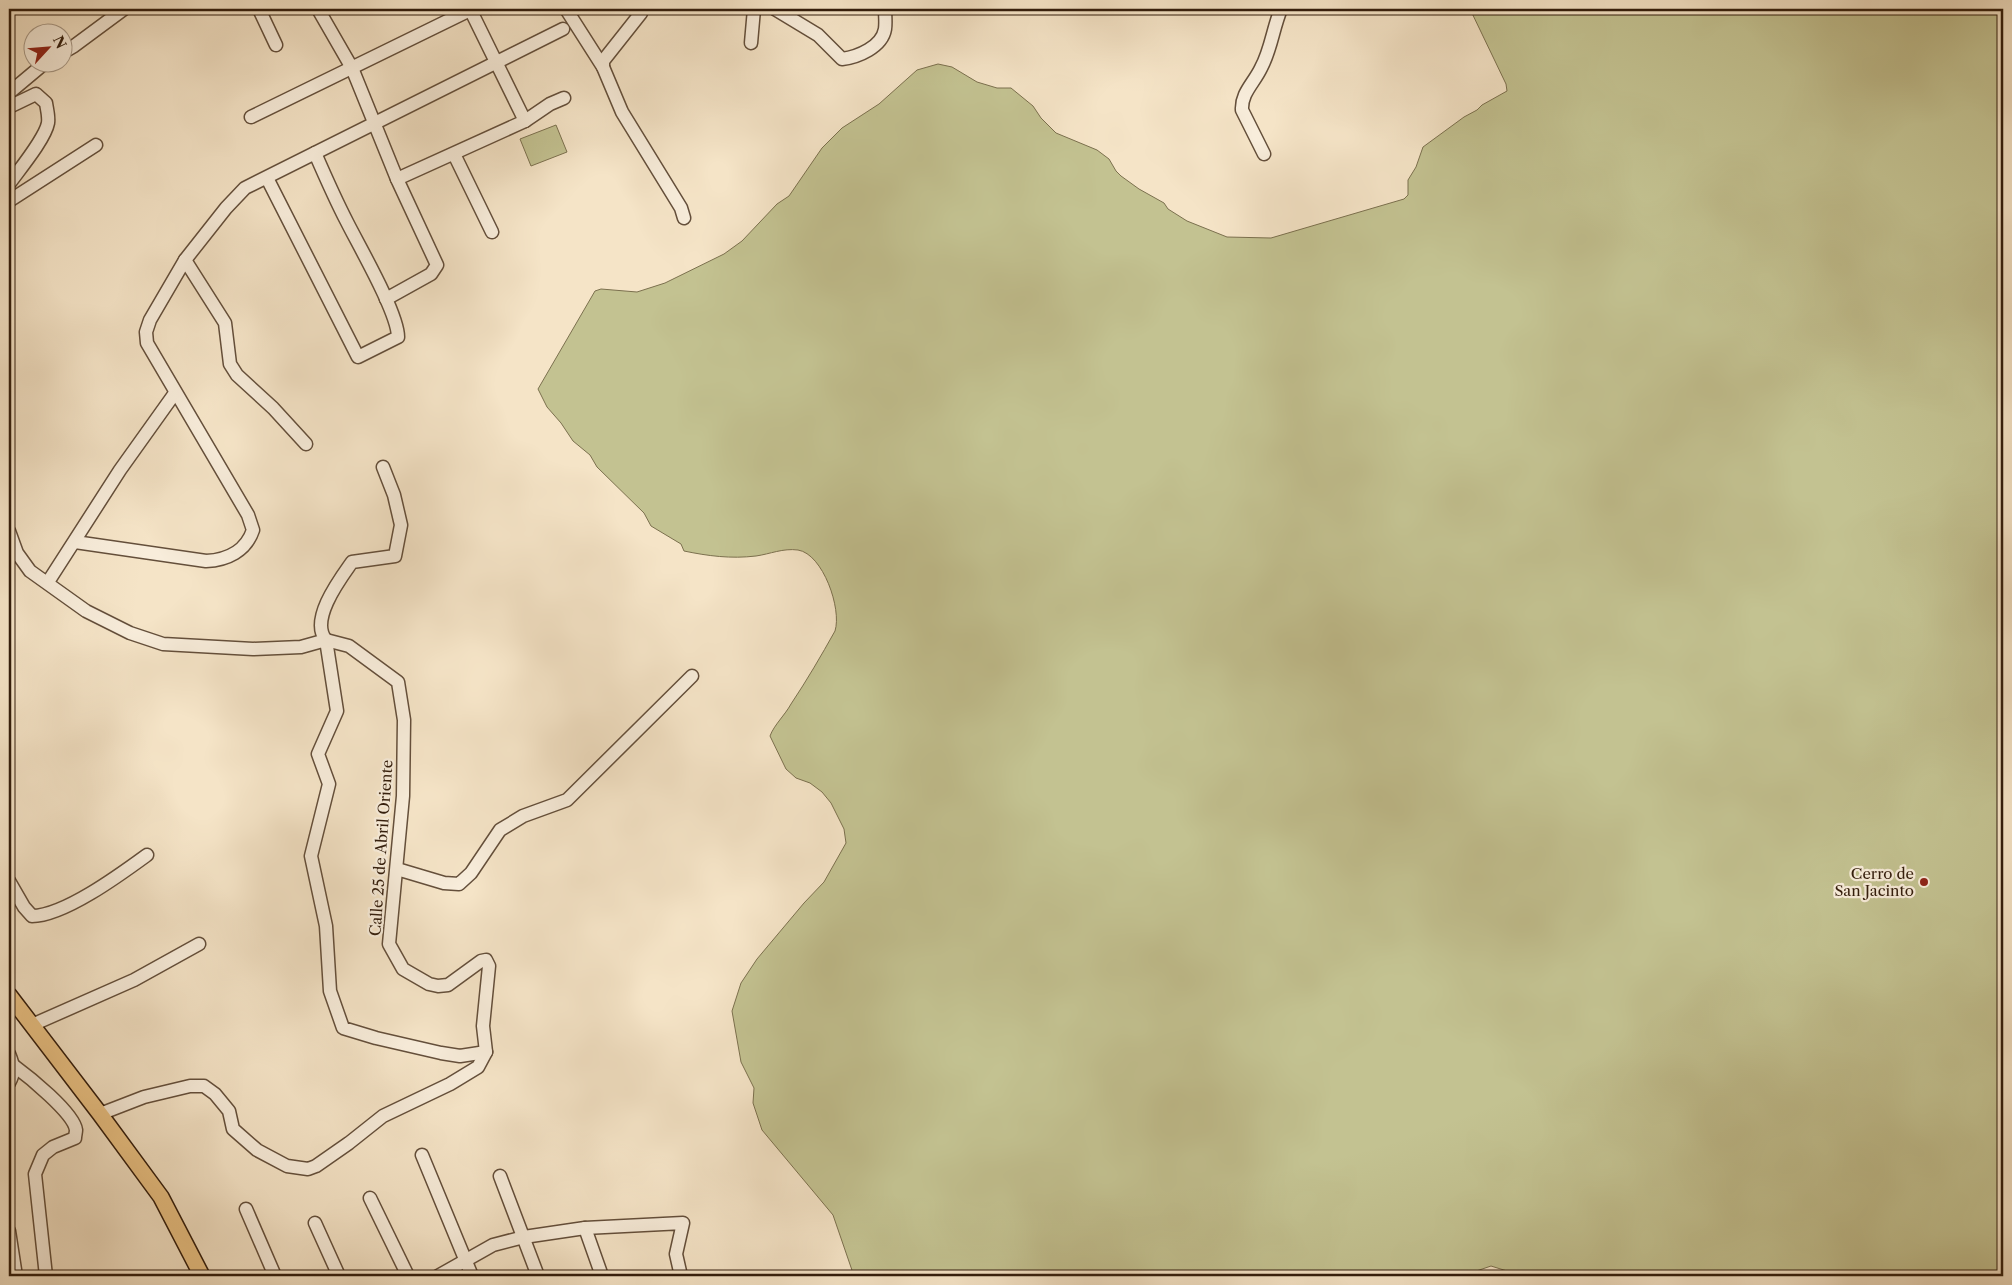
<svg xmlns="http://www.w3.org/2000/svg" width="2012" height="1285" font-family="'Libre Caslon Text',serif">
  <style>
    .green { fill: #c3c291; stroke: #7b704e }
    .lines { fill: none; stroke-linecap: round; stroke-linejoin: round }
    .minor-casing { stroke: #644f3b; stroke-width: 15 }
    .major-casing { stroke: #331d0c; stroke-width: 18 }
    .minor { stroke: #f8eddb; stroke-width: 12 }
    .major { stroke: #eac284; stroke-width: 15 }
    .poi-dot { fill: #8f2418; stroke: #f8eddb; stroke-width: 2 }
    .labels { text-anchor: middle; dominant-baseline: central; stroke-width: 4.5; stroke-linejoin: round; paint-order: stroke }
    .street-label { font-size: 15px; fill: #331d0c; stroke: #f8eddb }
    .poi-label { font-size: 15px; fill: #331d0c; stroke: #f8eddb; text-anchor: end }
  </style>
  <rect width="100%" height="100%" fill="#f5e4c7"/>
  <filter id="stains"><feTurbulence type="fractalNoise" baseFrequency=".004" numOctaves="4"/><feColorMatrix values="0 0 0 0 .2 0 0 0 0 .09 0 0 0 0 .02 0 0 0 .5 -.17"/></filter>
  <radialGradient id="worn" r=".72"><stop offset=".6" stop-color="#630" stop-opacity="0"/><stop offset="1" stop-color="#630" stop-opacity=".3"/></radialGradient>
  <g class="green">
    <path d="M1470 9H2003V1276H1523L1491 1266 1462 1276H854L833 1215 762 1130 753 1103 754 1088 741 1062 732 1011 741 983 757 959 804 903 824 882 846 843 844 829 831 803 822 792 810 783 796 778 786 769 770 736C774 725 785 715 791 704 807 680 821 656 835 631 842 609 823 554 798 550 783 548 770 554 756 556 731 559 708 556 684 551L681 544 651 526 644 513 597 467 590 455 573 441 561 423 547 407 538 389 595 291 601 289 637 292 665 283 724 254 742 241 777 204 789 196 822 148 842 128 879 104 917 70 938 64 952 67 977 82 997 88H1011L1033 106 1041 118 1056 133 1097 150 1109 159 1116 171 1121 176 1139 189 1164 203 1168 209 1187 221 1227 237 1271 238 1404 199 1408 195V180L1416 167 1423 147 1464 117 1477 110 1482 105 1507 91 1506 84Z"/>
    <path d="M556 125 567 152 531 166 520 139Z"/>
  </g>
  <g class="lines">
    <g class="minor-casing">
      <g id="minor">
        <path d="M259 9 276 45"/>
        <path d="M318 9 352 68 397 179 437 265 431 274 386 299"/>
        <path d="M470 9 525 121"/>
        <path d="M566 9 603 67 622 112 681 208 684 218"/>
        <path d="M775 9 818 35 842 59C858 57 882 47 885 29 886 22 885 15 885 9"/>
        <path d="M751 43 754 9"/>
        <path d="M62 53 74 46 124 9"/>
        <path d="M603 67V61L641 13 642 9"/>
        <path d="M9 93 46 62"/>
        <path d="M9 107 36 94 46 103C47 110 49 116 48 123 45 139 19 170 9 184"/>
        <path d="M251 117 472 9"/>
        <path d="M454 154 492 232"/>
        <path d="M1264 154 1242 110C1241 93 1254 83 1261 68 1271 50 1273 28 1281 9"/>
        <path d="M267 178 358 357 398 337C398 313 359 246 347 222 335 199 325 176 315 153"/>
        <path d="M397 179 525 121 550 104 564 98"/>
        <path d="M9 201 96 145"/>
        <path d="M185 260 225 323 230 364 237 375 273 408 306 444"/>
        <path d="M383 467 394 495 401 525 395 556 352 562C340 579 309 620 326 640L337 711 318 754 329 784 311 856 326 926 330 991 343 1028 376 1038 441 1053 460 1056 486 1052"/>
        <path d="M9 531 17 553 30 571 86 611 130 633 163 644 253 649 301 647 326 640 349 646 398 682 404 720 403 796 389 944 403 969 429 984 438 986 448 985 481 961 486 960 489 966 483 1026 486 1052 478 1067 450 1084 383 1116 349 1143 316 1166 308 1169 287 1166 257 1150 233 1129 229 1111 215 1094 204 1086H190L144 1097 100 1114"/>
        <path d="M75 542 206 561C227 560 246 551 253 530L248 515 147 343 146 332 150 320 185 260 226 208 245 188 563 29"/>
        <path d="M48 582 120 470 175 393"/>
        <path d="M397 869 444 883 459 884 471 873 500 830 523 816 567 800 692 676"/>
        <path d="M9 881 24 907 32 916C64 916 121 874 147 855"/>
        <path d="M32 1025 134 980 199 944"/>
        <path d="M9 1054C14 1066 15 1072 9 1083"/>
        <path d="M13 1065C28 1076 74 1113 76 1130 76 1133 75 1135 75 1138L53 1147 43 1155 35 1174 46 1276"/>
        <path d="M422 1155 472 1276"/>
        <path d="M500 1176 538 1276"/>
        <path d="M370 1198 408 1276"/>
        <path d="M246 1209 275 1276"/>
        <path d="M315 1223 339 1276"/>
        <path d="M585 1228 602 1276"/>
        <path d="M9 1231 16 1276"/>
        <path d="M438 1276 493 1245 524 1237 585 1228 683 1223 676 1254 681 1276"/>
      </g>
    </g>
    <g class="major-casing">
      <path id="major" d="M9 995 100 1114 161 1197 202 1276"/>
    </g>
    <use href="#minor" class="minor"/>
    <use href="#major" class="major"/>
  </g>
  <circle class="poi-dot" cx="1924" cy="882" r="5"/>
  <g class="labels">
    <g class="street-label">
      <text transform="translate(381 848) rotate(-86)">Calle 25 de Abril Oriente</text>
    </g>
    <g class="poi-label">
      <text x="1914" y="873">Cerro de<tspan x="1914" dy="17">San Jacinto</tspan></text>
    </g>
  </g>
  <rect width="2012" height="1285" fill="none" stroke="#f5e4c7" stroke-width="30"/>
  <rect x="10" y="10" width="1992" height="1265" fill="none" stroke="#331d0c" stroke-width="2.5"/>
  <rect x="15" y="15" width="1982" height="1255" fill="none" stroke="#331d0c"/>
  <g transform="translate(48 48) rotate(64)"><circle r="24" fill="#f8eddb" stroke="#a99a88"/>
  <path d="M0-4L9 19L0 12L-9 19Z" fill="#8f2418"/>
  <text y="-8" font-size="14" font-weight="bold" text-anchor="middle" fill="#331d0c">N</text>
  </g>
  <rect width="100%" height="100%" filter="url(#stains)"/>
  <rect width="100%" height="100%" fill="url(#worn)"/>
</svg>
